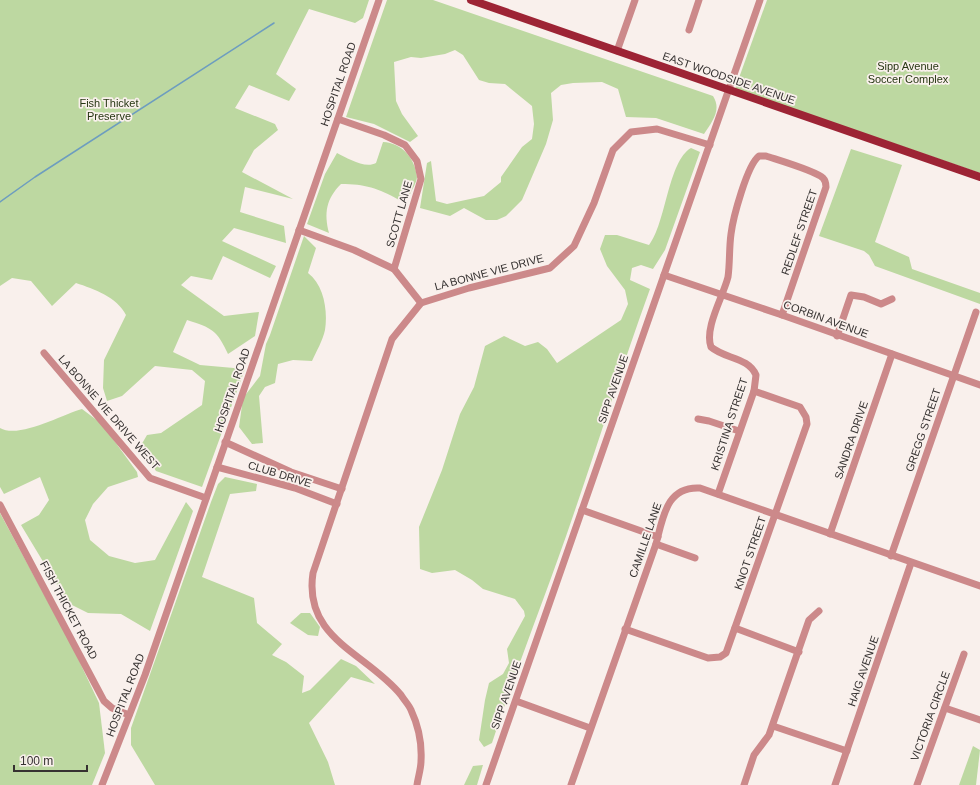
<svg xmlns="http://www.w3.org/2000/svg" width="980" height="785" font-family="Arial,sans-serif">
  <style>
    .green { fill: #bdd8a1 }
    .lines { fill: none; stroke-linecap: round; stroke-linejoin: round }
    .stream { stroke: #6d9dbf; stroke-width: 1.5 }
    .minor { stroke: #cc898a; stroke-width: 7 }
    .major { stroke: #9d2435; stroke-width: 8 }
    .labels { text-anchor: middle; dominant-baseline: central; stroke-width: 3.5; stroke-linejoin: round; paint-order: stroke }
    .park-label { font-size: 11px; fill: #273713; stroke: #f9f0ec }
    .street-label { font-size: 11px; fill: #363231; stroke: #f9f0ec }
  </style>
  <rect width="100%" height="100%" fill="#f9f0ec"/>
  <g class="green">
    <path d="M0 0H369L363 18 355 23 309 9 276 74 296 89 289 101 249 85 235 108 275 124 278 130 254 150 242 172 293 199 245 187 240 212 284 226 286 243 234 228 222 241 276 266 270 278 223 256 212 280 191 276 181 285 224 316 259 312 255 336 228 354C217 330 212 328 187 320L173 352 200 365 245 369 202 487 156 471 140 447 147 435 161 433 202 405 205 381 192 370 155 366 122 396 107 401 103 388 104 360 126 315C117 297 94 289 76 283L52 306 31 281 12 278 0 286Z"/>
    <path d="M387 0H433L713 96C722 110 712 122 704 134L656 118 626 117 618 89 602 82 573 83 561 85 551 93 553 120 546 144 522 200 506 216 497 220H486L464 208 450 216 420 208 427 163 431 161 436 201 447 204 484 196 501 182V177L522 147 532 139 534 124 532 106 505 84 489 83 479 80 463 55 455 50 445 54 421 58 411 57 394 62 396 101 402 114 418 136 410 142 374 124 346 117Z"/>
    <path d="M767 0H980V173L735 89Z"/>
    <path d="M383 142C402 143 415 158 417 177 417 182 411 191 409 197L399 200C378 188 365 184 341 184 326 199 324 213 329 233L307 224 325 174 337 153C347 158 365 169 376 163Z"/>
    <path d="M691 148 700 152 665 250 653 269 641 265 632 268 630 280 650 289C623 363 600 438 574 513 548 590 517 666 492 743L484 747 479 740 485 700 489 683 503 674 509 663 507 649 525 616 524 611 515 599 483 589 472 580 455 570 432 573 420 569 419 527 442 470 460 414 474 387 485 346 504 336 525 346 538 342 547 349 557 363 621 320 628 304 625 290 607 266 600 249 605 235H617L649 245C666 224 668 161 691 148Z"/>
    <path d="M851 149 902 165 875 242 909 257 912 269 980 293V304L875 266 869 255 864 251 819 236Z"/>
    <path d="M304 236 316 248 308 273C324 285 328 311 325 330 323 340 316 352 312 361L293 360 278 364 275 383 265 387 259 396 263 443 252 444 239 427 243 398 260 376 266 344 270 335Z"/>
    <path d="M82 409 102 424 137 472 138 477 108 487 93 504 85 520 90 540 109 556 135 563 155 560 186 502 193 511 150 631 121 614 88 613 68 603 21 525 39 515 49 500 40 477 4 494 0 487V428C19 439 61 415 82 409Z"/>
    <path d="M225 477 257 484 256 491 230 494 202 577 254 598 257 623 282 644 272 655 286 662 304 676 302 693 310 690 341 659 356 666 375 684 351 677 309 723 328 762 335 785H155L131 745V728L211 502 218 484Z"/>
    <path d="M0 513 73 648 99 703 105 753 92 785H0Z"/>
    <path d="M301 613H310L320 627 318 636 308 635 290 623Z"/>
    <path d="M973 746 980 750 976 785H959Z"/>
    <path d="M483 765 477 785H464L473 766Z"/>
  </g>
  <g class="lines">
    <path class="stream" d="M0 202 35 177 274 23"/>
    <g class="minor">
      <path d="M689 30 699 0"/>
      <path d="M617 51 635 0"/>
      <path d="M338 119 384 135 405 145 417 161 421 179 394 269"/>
      <path d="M299 230 354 250 394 269 421 303"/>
      <path d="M664 275 782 315 980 385"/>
      <path d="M837 336 851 295 864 297 881 304 892 299"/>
      <path d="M44 353 150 478 206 498"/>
      <path d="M698 419 709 421 739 431"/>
      <path d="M225 442 291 472 342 489"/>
      <path d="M217 467 295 488 337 504"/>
      <path d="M718 494 754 391 756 375C748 357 725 359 711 347 704 328 723 297 728 277 730 263 729 248 731 234 733 218 747 165 759 156H766C778 160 816 171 823 178 826 181 826 184 826 187L782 315"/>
      <path d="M0 505 104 701 112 708 129 715"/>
      <path d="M582 510 658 537"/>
      <path d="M830 534 892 354"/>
      <path d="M656 544 695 558"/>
      <path d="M891 556 976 312"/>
      <path d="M735 628 799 652"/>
      <path d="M625 629 708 658 720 657 726 653 807 424 806 417 800 407 754 391"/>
      <path d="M516 701 590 728"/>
      <path d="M945 708 980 720"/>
      <path d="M773 726 847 751"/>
      <path d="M102 785 145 675 379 0"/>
      <path d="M417 785C418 777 421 769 421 761 422 744 418 725 411 710 409 705 404 700 401 695 367 653 303 639 313 573L392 339 421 303 469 288 550 268 574 246 594 203 613 150 631 132 657 129 710 145"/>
      <path d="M486 785 760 0"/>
      <path d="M571 785 656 544C663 518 666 486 700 488L980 586"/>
      <path d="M744 785 754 755 769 735 809 620 819 611"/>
      <path d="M835 785 911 563"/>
      <path d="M917 785 964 654"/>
    </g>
    <path class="major" d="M471 0 980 177"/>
  </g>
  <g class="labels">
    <g class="park-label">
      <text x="908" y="66">Sipp Avenue<tspan x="908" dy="13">Soccer Complex</tspan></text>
      <text x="109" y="103">Fish Thicket<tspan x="109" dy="13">Preserve</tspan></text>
    </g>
    <g class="street-label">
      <text transform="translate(729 78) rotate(19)">EAST WOODSIDE AVENUE</text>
      <text transform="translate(338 84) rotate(-71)">HOSPITAL ROAD</text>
      <text transform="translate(399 214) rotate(-74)">SCOTT LANE</text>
      <text transform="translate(799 232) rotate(-71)">REDLEF STREET</text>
      <text transform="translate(489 272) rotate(-15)">LA BONNE VIE DRIVE</text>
      <text transform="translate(826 319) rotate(20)">CORBIN AVENUE</text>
      <text transform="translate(613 389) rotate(-71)">SIPP AVENUE</text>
      <text transform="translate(232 390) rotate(-71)">HOSPITAL ROAD</text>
      <text transform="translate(109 412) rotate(49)">LA BONNE VIE DRIVE WEST</text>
      <text transform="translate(729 424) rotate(-72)">KRISTINA STREET</text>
      <text transform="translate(923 430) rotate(-71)">GREGG STREET</text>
      <text transform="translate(851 440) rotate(-71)">SANDRA DRIVE</text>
      <text transform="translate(280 474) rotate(17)">CLUB DRIVE</text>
      <text transform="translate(645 540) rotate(-71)">CAMILLE LANE</text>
      <text transform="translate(750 553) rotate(-71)">KNOT STREET</text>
      <text transform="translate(69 610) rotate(62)">FISH THICKET ROAD</text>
      <text transform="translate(863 671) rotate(-71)">HAIG AVENUE</text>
      <text transform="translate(125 695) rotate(-69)">HOSPITAL ROAD</text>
      <text transform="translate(506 695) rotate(-71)">SIPP AVENUE</text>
      <text transform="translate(930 716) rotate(-70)">VICTORIA CIRCLE</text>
    </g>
  </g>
  <path d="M14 765v6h73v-6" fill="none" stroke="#363231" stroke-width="2"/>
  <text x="20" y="765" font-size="12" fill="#363231" stroke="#f9f0ec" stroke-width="3" paint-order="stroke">100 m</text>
</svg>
